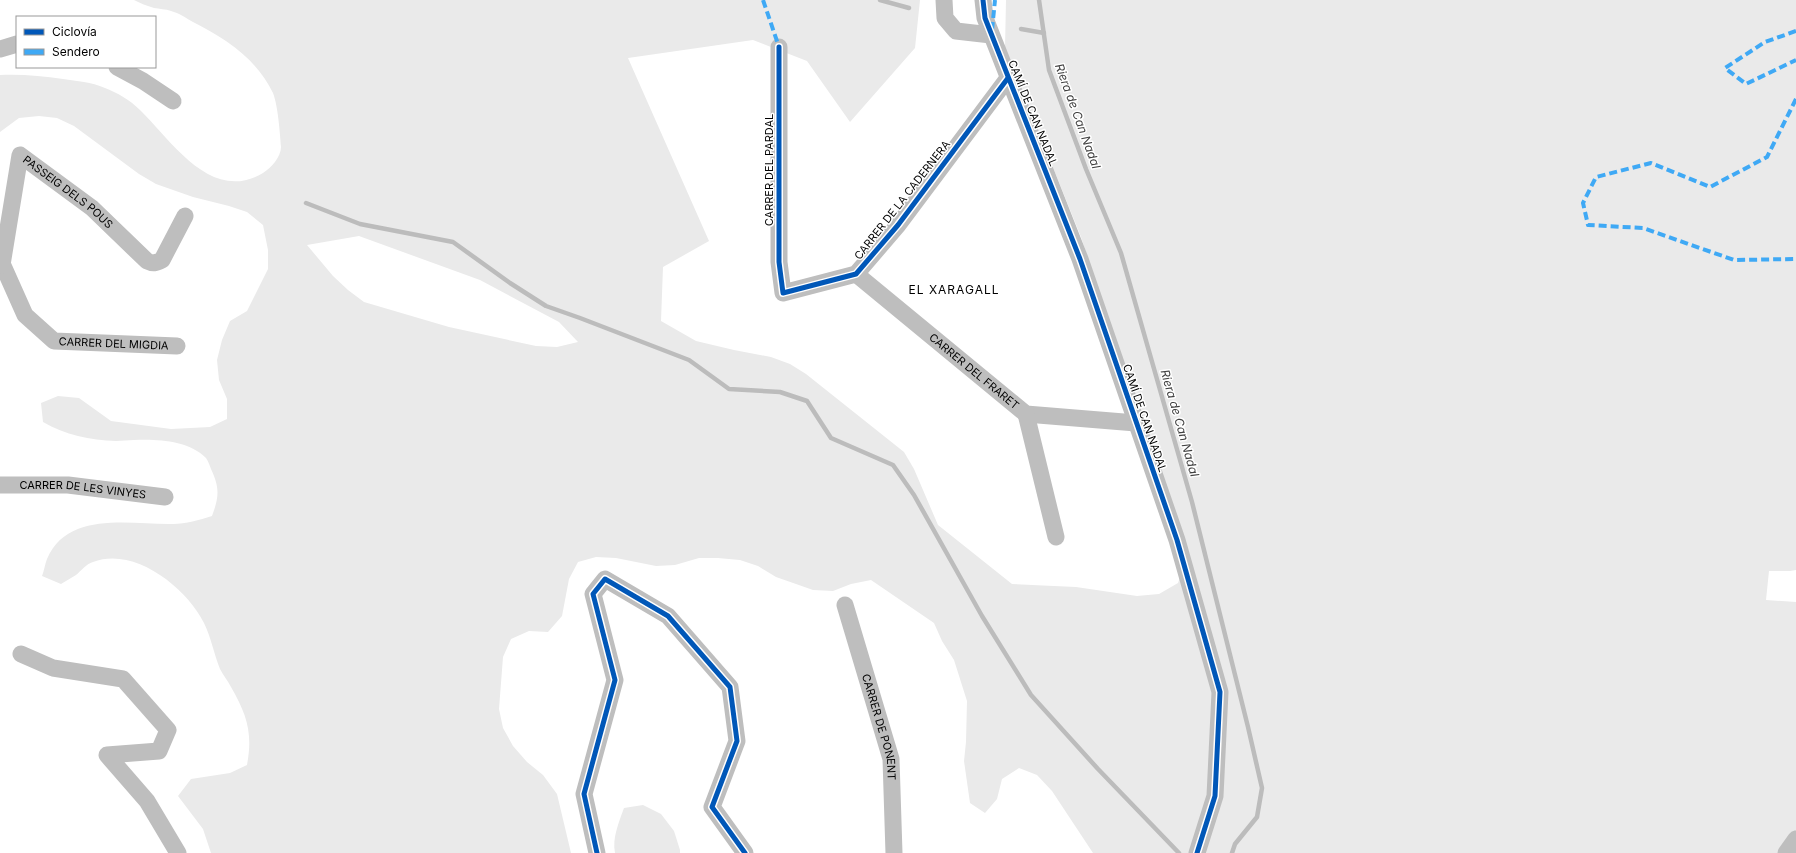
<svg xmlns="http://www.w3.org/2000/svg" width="1796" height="853" font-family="Inter,sans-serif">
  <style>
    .green { fill: #eaeaea; fill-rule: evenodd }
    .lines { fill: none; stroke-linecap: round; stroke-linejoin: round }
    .stream { stroke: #bcbcbc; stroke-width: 4.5 }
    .minor { stroke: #bebebe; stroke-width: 17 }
    .quiet { stroke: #3fa9f5; stroke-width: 4; stroke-dasharray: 8 4; stroke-linecap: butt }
    .cycleway-casing { stroke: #fff; stroke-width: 8 }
    .cycleway { stroke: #0057b8; stroke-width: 5 }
    .labels { text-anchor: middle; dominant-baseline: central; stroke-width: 3; stroke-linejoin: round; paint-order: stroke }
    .street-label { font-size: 11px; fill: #000; stroke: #fff }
    .water-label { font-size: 12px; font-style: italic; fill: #414141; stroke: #fff }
    .neighbourhood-label { font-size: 12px; letter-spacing: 1px; fill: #000; stroke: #fff }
  </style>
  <rect width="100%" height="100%" fill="#fff"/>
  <g class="green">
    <path d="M134 0H920L915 48 850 122 807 61 753 40 628 58 709 241 663 267 661 321 696 341 734 350 771 357 790 364 806 374 904 452 914 469 938 525 1012 584 1076 587 1137 596 1159 594 1178 583 1185 562 1178 528 1081 237 1005 48 1006 0H1796V570L1790 571H1769L1766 600 1796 602V853H1093L1052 791 1037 775 1019 768 1002 779 997 799 985 813 970 803 964 761 966 742 967 701 954 660 942 641 934 623 871 580 851 584 833 591 813 590 796 584 776 577 758 566 740 560 718 558H699L675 565 656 566 616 558 596 557 578 562 569 579 562 616 548 632 529 631 511 639 503 657 499 709 503 728 513 746 527 762 543 775 557 794 571 853H211L203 829 178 796 191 779 230 773 247 765C253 733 247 715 231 687 228 681 223 675 220 669 214 654 211 637 204 623 186 587 134 546 93 562 86 564 81 571 76 575 71 578 66 581 61 584L42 576C44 571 45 564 47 559 68 510 132 525 173 524 186 524 199 520 212 516 219 497 220 488 211 469 210 466 208 461 206 458 188 440 157 439 134 440 128 440 122 441 116 441 90 440 65 435 43 422L41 403 58 396 79 398 111 421 171 429 210 427 227 419V399L219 380 217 360 222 340 230 321 247 311 268 269V250L263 225 247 212 229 206 193 197 156 184 139 174 74 126 57 118 39 116 19 118 0 132V75C22 74 42 76 63 79 77 81 91 82 105 88 118 93 130 100 140 110 172 141 211 204 263 173 271 168 281 157 281 147 280 133 278 106 273 93 257 59 225 38 193 22 186 18 179 13 171 11 166 9 159 9 154 8 147 6 140 3 134 0ZM359 236 480 280 559 322 578 342 557 347 536 346 449 327 364 302 348 290 333 276 307 245Z"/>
    <path d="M643 805 661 814 674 831 680 850V853H615C612 838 619 822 624 808Z"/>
  </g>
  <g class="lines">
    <g class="stream">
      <path d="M880 0 909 8"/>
      <path d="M1039 0 1049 70 1086 169 1121 253 1192 502 1248 727 1262 788 1257 817 1235 844 1232 853"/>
      <path d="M1021 29 1044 33"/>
      <path d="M306 203 360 224 453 242 510 283 546 306 580 318 689 360 729 389 780 392 807 401 831 438 893 465 914 495 982 616 1031 695 1098 769 1179 853"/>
    </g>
    <g class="minor">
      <path d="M944 0 945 18 956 31 991 35"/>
      <path d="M983 0 985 18 1080 259 1177 540 1220 692 1215 796 1197 853"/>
      <path d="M779 47V262L783 293 856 274 898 225 1008 78"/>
      <path d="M0 49 17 44"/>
      <path d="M117 67 143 81 173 101"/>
      <path id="s1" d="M0 259 25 315 54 341 177 346"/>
      <path id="s2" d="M2 265 20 155 92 208 147 261C153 264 156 263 162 260L185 216"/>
      <path id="s3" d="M856 274 1026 414 1136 423"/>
      <path d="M1026 414 1056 537"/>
      <path id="s4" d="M0 485H68L165 497"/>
      <path id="s5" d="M845 605 891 759 894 853"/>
      <path d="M21 654 53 668 123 679 168 730 159 751 107 755 147 801 178 853"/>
      <path d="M597 853 584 794 615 680 593 594 605 579 668 616 730 687 737 741 712 807 745 853"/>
      <path d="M1786 853 1796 839"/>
    </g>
    <g class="quiet">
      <path d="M763 0 779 47"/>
      <path d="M992 30 995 0"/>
      <path d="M1796 31 1765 42 1725 68 1746 84 1796 60"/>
      <path d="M1796 99 1767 157 1710 187 1651 163 1596 177 1583 203 1588 225 1643 228 1734 260 1796 259"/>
    </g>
    <g class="cycleway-casing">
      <g id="cycleway">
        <path d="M983 0 985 18 1080 259 1177 540 1220 692 1215 796 1197 853"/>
        <path d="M779 47V262L783 293 856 274 898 225 1008 78"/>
        <path d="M597 853 584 794 615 680 593 594 605 579 668 616 730 687 737 741 712 807 745 853"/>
      </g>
    </g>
    <use href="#cycleway" class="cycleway"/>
  </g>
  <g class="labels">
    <g class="street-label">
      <text transform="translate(1033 113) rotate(68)">CAMÍ DE CAN NADAL</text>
      <text transform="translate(769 170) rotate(-90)">CARRER DEL PARDAL</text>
      <text stroke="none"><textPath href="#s2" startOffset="172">PASSEIG DELS POUS</textPath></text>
      <text transform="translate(902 200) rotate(-52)">CARRER DE LA CADERNERA</text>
      <text stroke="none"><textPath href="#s1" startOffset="160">CARRER DEL MIGDIA</textPath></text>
      <text stroke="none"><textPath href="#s3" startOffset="153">CARRER DEL FRARET</textPath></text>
      <text transform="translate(1145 418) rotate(71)">CAMÍ DE CAN NADAL</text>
      <text stroke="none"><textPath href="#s4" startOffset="83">CARRER DE LES VINYES</textPath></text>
      <text stroke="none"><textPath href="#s5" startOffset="127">CARRER DE PONENT</textPath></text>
    </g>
    <g class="water-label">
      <text transform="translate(1078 116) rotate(70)">Riera de Can Nadal</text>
      <text transform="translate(1180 423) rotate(74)">Riera de Can Nadal</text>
    </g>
    <g class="neighbourhood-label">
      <text x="954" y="289">EL XARAGALL</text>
    </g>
  </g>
  <rect x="16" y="16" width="140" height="52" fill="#ffffff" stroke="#999999"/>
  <rect x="24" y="29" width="20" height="6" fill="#0057b8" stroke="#999999"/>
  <text x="52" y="36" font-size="12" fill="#000000">Ciclovía</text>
  <rect x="24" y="49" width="20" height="6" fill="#3fa9f5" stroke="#999999"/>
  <text x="52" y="56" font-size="12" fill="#000000">Sendero</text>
</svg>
